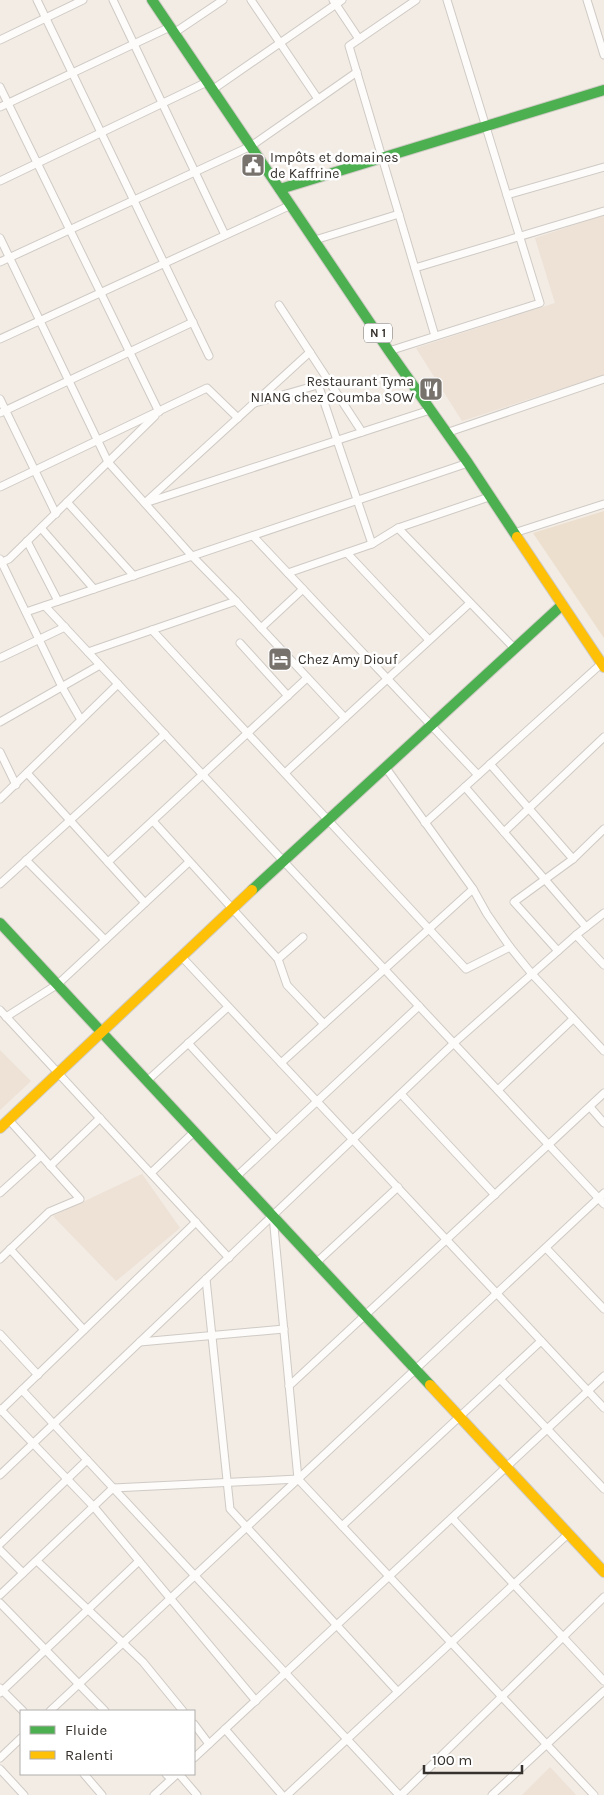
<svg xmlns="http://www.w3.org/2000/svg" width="604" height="1795" font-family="Karla,sans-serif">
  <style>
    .built { fill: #eee1d5 }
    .green { fill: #eddfce }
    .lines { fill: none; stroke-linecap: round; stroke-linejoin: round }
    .street-casing { stroke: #cfcac4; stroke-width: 9 }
    .fast-casing { stroke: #cfcac4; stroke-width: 12 }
    .slow-casing { stroke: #cfcac4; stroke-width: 12 }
    .street { stroke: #fdfcfb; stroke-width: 7 }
    .fast { stroke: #4caf50; stroke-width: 10 }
    .slow { stroke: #ffc107; stroke-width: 10 }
    .labels { text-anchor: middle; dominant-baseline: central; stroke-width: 5; stroke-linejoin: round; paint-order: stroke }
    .shield { fill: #fff; stroke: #726f6b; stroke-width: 1 }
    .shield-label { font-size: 12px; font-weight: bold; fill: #36312c }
    .poi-label { font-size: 14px; fill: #36312c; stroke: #fff; text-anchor: start }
  </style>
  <rect width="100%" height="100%" fill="#f2ece5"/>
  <g class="built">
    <path d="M604 215V375L462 421 416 348 555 303 535 238Z"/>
    <path d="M0 1050 31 1081 0 1110Z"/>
    <path d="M142 1174 180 1228 116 1281 53 1216Z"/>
    <path d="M550 1767 576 1795H522Z"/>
  </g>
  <path class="green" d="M604 511V638L533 533Z"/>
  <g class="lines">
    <g class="street-casing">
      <g id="street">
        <path d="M37 0 209 356"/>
        <path d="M113 0 225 235"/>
        <path d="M251 0 318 99"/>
        <path d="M333 0 359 39"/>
        <path d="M416 0 349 46 435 336"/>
        <path d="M587 0 604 55"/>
        <path d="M174 33 223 0"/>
        <path d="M0 40 83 0"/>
        <path d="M0 87 159 412"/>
        <path d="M212 90 342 0"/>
        <path d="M0 107 170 27"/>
        <path d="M0 181 207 82"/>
        <path d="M507 195 604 167"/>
        <path d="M0 238 108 462 192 556 236 601 345 718"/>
        <path d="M315 240 399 214"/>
        <path d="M0 262 251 146 357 72"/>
        <path d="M415 268 604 211"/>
        <path d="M279 305 362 432"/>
        <path d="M0 339 291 205"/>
        <path d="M389 351 540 303 447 0"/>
        <path d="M318 384 372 544"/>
        <path d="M0 399 56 514"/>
        <path d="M255 403 321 384"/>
        <path d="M0 413 193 322"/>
        <path d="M446 433 604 379"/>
        <path d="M0 487 207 388 238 418"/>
        <path d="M148 500 310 352"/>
        <path d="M67 502 134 576"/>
        <path d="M145 503 430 410"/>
        <path d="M41 528 94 589"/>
        <path d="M398 528 515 649"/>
        <path d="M514 533 604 504"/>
        <path d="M253 536 478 775"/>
        <path d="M27 541 58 601"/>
        <path d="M347 553 429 640"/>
        <path d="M0 559 62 687 81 720"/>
        <path d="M0 563 9 559 155 416"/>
        <path d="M288 573 372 544 398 528 489 497"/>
        <path d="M45 606 604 1204"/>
        <path d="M26 612 468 463"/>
        <path d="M261 628 303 589"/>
        <path d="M152 630 466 969 510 947"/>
        <path d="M240 643 288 696"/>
        <path d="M88 652 236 601"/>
        <path d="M0 658 65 627"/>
        <path d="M0 722 100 665"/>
        <path d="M0 752 16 785"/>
        <path d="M490 764 573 859"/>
        <path d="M386 768 473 889 487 914 510 947 532 974 604 1051"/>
        <path d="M27 773 145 903"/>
        <path d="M285 773 470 603"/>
        <path d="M465 787 586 927"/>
        <path d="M0 799 118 684"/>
        <path d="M153 821 278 959 287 985 324 1024"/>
        <path d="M425 823 602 663"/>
        <path d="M504 832 604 737"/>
        <path d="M26 860 105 940"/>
        <path d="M108 862 307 678"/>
        <path d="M0 884 165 734"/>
        <path d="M576 935 604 965"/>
        <path d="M558 951 514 902 573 859 604 829"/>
        <path d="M181 956 604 1408"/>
        <path d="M278 959 303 937"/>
        <path d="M0 1010 229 1258"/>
        <path d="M6 1017 58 984 189 862"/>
        <path d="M188 1043 276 1139"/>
        <path d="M281 1063 473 889"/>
        <path d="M148 1080 228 1007"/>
        <path d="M498 1090 573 1019"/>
        <path d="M401 1094 495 1195"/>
        <path d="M590 1107 604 1123"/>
        <path d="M50 1166 100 1118"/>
        <path d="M151 1173 195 1131"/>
        <path d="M237 1176 419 1006"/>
        <path d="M0 1193 41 1156"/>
        <path d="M273 1216 298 1479 594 1795"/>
        <path d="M546 1248 604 1309"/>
        <path d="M10 1249 84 1330"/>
        <path d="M0 1259 49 1212 80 1199 9 1120"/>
        <path d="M317 1262 398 1187"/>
        <path d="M206 1279 230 1509 398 1692"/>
        <path d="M0 1334 38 1375"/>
        <path d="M140 1342 284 1329"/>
        <path d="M500 1379 604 1489"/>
        <path d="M289 1386 604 1093"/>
        <path d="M22 1390 399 1795"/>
        <path d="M0 1409 94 1507 256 1701"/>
        <path d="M0 1411 196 1222"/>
        <path d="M0 1475 454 1043 576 935 604 913"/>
        <path d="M452 1518 604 1681"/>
        <path d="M342 1526 541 1341"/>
        <path d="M0 1544 87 1460"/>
        <path d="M0 1550 23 1573"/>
        <path d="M37 1561 143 1662 183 1711"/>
        <path d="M0 1595 113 1488 298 1479"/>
        <path d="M0 1603 105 1711"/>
        <path d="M0 1688 23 1711"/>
        <path d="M0 1693 139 1561"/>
        <path d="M50 1711 604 1193"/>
        <path d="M194 1724 209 1744"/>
        <path d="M225 1729 282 1795"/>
        <path d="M0 1758 21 1738"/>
        <path d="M194 1758 604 1376"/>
        <path d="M0 1769 24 1795"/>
        <path d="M84 1774 102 1795"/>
        <path d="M166 1774 171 1779"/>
        <path d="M179 1774 197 1795"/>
        <path d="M154 1795 177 1774"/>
        <path d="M287 1795 568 1534"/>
        <path d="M401 1795 604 1597"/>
        <path d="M492 1795 604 1691"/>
      </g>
    </g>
    <g class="fast-casing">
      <g id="fast">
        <path d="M152 0 389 351 468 463 517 537"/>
        <path d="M280 189 604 90"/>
        <path d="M252 890 562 605"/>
        <path d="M0 923 430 1385"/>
      </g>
    </g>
    <g class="slow-casing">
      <g id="slow">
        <path d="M517 537 604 667"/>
        <path d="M0 1128 252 890"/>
        <path d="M430 1385 604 1572"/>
      </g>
    </g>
    <use href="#street" class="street"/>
    <use href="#fast" class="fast"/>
    <use href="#slow" class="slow"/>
  </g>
  <defs>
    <g id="civic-square" transform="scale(1.25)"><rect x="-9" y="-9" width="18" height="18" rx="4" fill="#78726d" stroke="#fff"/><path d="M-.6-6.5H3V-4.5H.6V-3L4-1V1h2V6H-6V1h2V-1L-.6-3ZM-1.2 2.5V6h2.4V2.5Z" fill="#fff"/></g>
    <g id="restaurant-square" transform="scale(1.25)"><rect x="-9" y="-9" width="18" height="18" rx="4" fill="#78726d" stroke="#fff"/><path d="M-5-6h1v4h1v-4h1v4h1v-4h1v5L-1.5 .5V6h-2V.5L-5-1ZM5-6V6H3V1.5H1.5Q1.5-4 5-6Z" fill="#fff"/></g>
    <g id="hotel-square" transform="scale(1.25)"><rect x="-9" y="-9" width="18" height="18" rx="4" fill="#78726d" stroke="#fff"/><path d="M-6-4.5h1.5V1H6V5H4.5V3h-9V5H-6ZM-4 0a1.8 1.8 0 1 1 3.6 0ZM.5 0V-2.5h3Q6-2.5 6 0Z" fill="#fff"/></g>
  </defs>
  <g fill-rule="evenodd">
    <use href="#civic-square" x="253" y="165"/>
    <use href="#restaurant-square" x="431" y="389"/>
    <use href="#hotel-square" x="280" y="659"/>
  </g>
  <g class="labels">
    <rect class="shield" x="364" y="323.5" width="28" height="19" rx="4"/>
    <g class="shield-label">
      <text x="378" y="333">N 1</text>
    </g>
    <g class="poi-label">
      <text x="270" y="157">Impôts et domaines<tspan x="270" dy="16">de Kaffrine</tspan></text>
      <text x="414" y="381" text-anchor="end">Restaurant Tyma<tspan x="414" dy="16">NIANG chez Coumba SOW</tspan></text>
      <text x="298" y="659">Chez Amy Diouf</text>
    </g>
  </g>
  <rect x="20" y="1710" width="175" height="65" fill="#ffffff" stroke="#afadab"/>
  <rect x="30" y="1726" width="25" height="8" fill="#4caf50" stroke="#afadab"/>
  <text x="65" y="1735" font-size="15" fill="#36312c">Fluide</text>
  <rect x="30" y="1751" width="25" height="8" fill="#ffc107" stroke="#afadab"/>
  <text x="65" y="1760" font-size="15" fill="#36312c">Ralenti</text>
  <path d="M424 1765v8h98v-8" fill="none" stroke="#36312c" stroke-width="2.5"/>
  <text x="432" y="1765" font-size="15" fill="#36312c" stroke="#ffffff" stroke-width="4" paint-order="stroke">100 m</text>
</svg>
